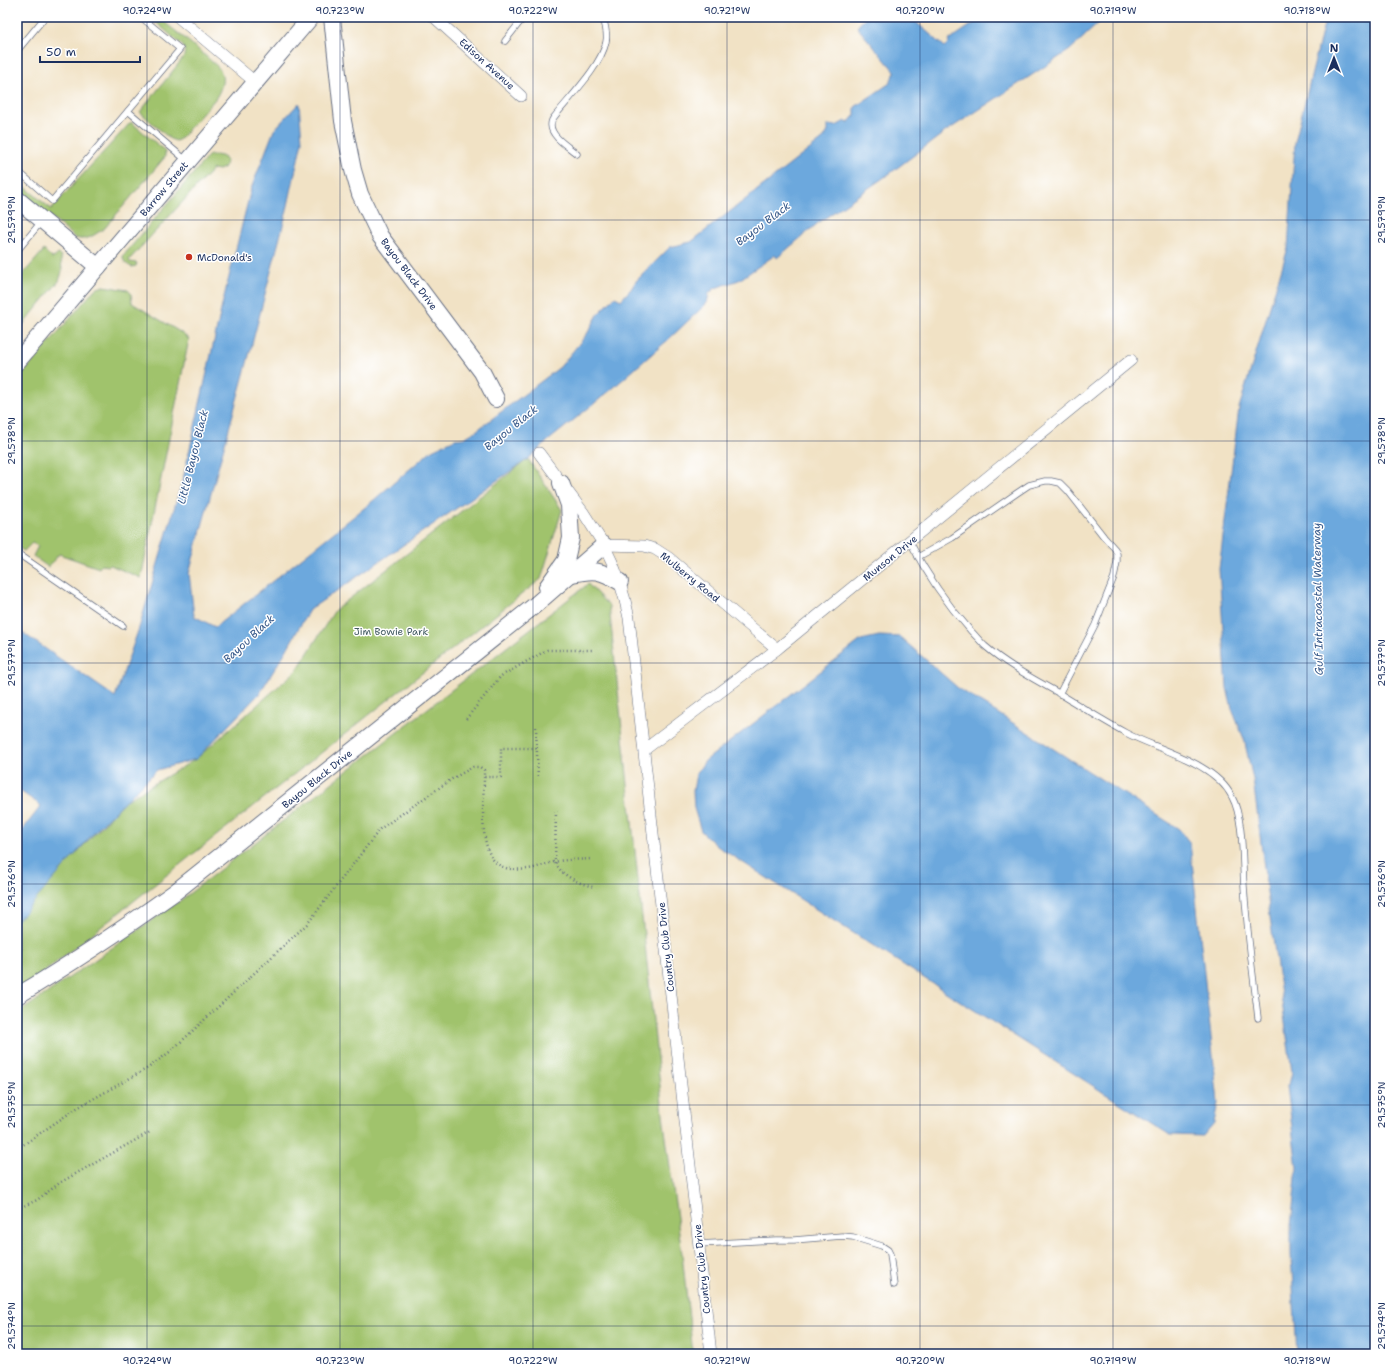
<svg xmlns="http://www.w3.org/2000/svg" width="1392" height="1371" font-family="'Shantell Sans',sans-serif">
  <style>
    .green { fill: #a0c36c; stroke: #5e7965 }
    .water { fill: #6ca8dd; stroke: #446c9e }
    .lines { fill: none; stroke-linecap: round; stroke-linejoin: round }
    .lane-casing { stroke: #666e82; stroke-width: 7 }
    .street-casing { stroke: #666e82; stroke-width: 12 }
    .secondary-casing { stroke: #666e82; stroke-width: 18 }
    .path { stroke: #666e82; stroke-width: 2.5; stroke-dasharray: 1 3; stroke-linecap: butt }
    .lane { stroke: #fff; stroke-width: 5.5 }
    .street { stroke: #fff; stroke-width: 11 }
    .secondary { stroke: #fff; stroke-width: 16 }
    .ticks { fill: none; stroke: #1b2f5e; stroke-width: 1; stroke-opacity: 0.45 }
    .poi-dot { fill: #c8321e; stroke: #fff; stroke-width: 1.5 }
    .labels { text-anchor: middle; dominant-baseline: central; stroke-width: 3; stroke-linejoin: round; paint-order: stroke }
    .street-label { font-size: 10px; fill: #1b2f5e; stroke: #fff }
    .poi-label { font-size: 10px; fill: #1b2f5e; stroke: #fff; text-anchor: start }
    .park-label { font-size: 10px; fill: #435b62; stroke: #fff }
    .water-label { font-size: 11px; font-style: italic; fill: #37598a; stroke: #fff }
    .neatline { fill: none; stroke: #1b2f5e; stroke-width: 1.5 }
    .ticks-label { font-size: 10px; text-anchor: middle; fill: #1b2f5e }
  </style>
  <rect width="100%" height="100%" fill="#fff"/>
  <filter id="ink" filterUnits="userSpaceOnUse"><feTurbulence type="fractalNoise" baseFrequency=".025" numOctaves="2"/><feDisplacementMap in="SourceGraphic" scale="8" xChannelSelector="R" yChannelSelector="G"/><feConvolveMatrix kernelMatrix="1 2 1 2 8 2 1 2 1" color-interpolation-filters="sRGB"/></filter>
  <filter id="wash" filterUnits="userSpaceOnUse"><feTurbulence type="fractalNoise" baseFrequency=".012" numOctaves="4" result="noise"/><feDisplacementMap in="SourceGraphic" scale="16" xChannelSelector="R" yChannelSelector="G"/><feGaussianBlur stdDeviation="0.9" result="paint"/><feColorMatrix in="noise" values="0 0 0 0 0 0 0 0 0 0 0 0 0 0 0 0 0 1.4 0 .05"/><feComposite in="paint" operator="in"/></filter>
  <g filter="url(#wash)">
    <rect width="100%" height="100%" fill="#f1e2c5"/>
    <g class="green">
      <path d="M150 17H158C175 31 193 44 209 59 212 62 218 66 220 70 226 79 220 92 215 99L180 139 176 141 170 139 140 112 183 58C185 54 185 51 183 46Z"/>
      <path d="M131 122 162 148 165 152V157L104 229C94 234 88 242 75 238L17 188V180L51 209Z"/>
      <path d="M209 155C219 155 231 155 224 168L219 170 213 169 129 260 130 262 137 263 136 266 132 267C127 265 123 262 123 256Z"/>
      <path d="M44 250 52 258 55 257 58 254 61 256 62 272 59 281 17 332V281Z"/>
      <path d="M104 286 128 290 131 293 132 303 180 332 189 339 141 578 110 565 109 566 101 565 99 568 59 554 48 567 33 556 38 546 32 543 24 551 17 547V380L95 289Z"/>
      <path d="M528 459 562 510 541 579 34 980 17 990V917L125 801 196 759 297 670 335 610Z"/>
      <path d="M588 584 609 606 664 1123 682 1254 693 1354H17V1014L181 900Z"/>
    </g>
    <g class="water">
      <path d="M866 17H910L945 47 949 43 948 41 983 17H1105L1070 50 945 132 889 174 818 223 777 258 775 255 739 280 715 288 709 293 707 303 670 338 612 389 549 440 528 459 309 610 286 651 259 694 196 759 157 770 98 828 17 921V837L41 806 36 802 17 789V629L115 697 139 628 184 475 223 301 251 189 274 130 299 103 302 141 287 210 246 367 189 573 194 616 215 627 368 505 432 450 455 439 464 438 476 431 560 367 587 334 599 313 615 297 621 300 631 289 636 281 670 247 691 242 824 138 828 131V125L836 126 845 121 848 123 855 115V107L890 83 893 75 896 73 857 27Z"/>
      <path d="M1327 17H1375V1354H1297L1291 1254V1226L1297 1168 1287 1086 1290 1081 1292 1072 1271 924 1253 779 1244 739 1232 709 1227 688 1219 569 1239 408 1288 248 1295 142 1323 28Z"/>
      <path d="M879 636 900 637 958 688 1179 829 1190 843 1218 1102 1214 1123 1203 1136 1170 1135 717 846 701 831 694 808 693 791 696 774 705 761 861 640Z"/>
    </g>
  </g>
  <g filter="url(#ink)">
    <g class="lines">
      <g class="lane-casing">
        <g id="lane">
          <path d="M505 41 524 17"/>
          <path d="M17 51 45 17"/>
          <path d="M128 111 187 161"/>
          <path d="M577 154C569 147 551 137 551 125 551 122 553 118 555 116 571 96 601 66 606 42 608 34 605 25 603 17"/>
          <path d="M17 170 52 201 180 49 141 17"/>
          <path d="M17 251 41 222"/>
          <path d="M910 542C927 575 945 602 970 630 975 635 980 641 985 646 1008 666 1036 680 1062 695 1083 708 1104 721 1126 733 1158 750 1215 762 1232 797 1244 819 1242 861 1244 886 1247 931 1253 974 1258 1018"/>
          <path d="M17 553 123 626"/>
          <path d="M918 557 952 538 1017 493 1029 485 1045 481H1051L1060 483 1068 491 1104 537 1115 549 1117 554V562L1114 577 1095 625 1059 694"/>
          <path d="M699 1244 776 1240H794L842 1236 853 1237 882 1246 888 1250 890 1254 894 1285"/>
        </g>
      </g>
      <g class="street-casing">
        <g id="street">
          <path d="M178 17 255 82"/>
          <path d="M434 17 521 96"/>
          <path d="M539 453 583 512 604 545 644 546 655 549 669 558 777 649"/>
          <path d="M604 545C616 568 624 592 629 618L711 1354"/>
          <path d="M644 750 777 649 1131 360"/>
        </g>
      </g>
      <g class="secondary-casing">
        <g id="secondary">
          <path d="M332 17 343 121 353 170 360 194 380 236 482 372 496 399"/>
          <path d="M17 199 98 267"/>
          <path d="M17 362 311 17"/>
          <path d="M572 574C595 569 600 570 620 582"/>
          <path d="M547 587 566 560 571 538 569 505 561 483"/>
          <path d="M17 996C71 964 123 929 175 892L534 606 604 545"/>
        </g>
      </g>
      <g class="path">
        <path d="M466 719 501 676 547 650H592"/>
        <path d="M536 727 538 779"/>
        <path d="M484 777C484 799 477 855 501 866 509 870 519 870 528 869 537 868 545 864 554 862 566 859 579 860 591 859"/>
        <path d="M556 811 555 862C561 876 580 884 594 887"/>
        <path d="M17 1149 77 1108 148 1068 171 1051 308 923 380 829 452 779 473 767H480L484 770V777H501V748H537"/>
        <path d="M17 1209 37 1200 61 1182 150 1132"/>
      </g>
      <use href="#lane" class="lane"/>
      <use href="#street" class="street"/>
      <use href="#secondary" class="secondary"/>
    </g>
  </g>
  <path class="ticks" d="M147 17V1354M340 17V1354M533 17V1354M727 17V1354M920 17V1354M1113 17V1354M1307 17V1354M17 220H1375M17 441H1375M17 663H1375M17 884H1375M17 1105H1375M17 1326H1375"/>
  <circle class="poi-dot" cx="189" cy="257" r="4"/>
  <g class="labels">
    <g class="street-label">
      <text transform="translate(487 64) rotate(42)">Edison Avenue</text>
      <text transform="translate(164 189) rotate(-50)">Barrow Street</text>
      <text transform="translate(409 274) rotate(53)">Bayou Black Drive</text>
      <text transform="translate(890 558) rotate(-39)">Munson Drive</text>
      <text transform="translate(690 577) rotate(39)">Mulberry Road</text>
      <text transform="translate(317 779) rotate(-39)">Bayou Black Drive</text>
      <text transform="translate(666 947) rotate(-96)">Country Club Drive</text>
      <text transform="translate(702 1269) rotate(-96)">Country Club Drive</text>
    </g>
    <g class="poi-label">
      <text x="197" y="257">McDonald's</text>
    </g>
    <g class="park-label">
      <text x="391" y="631">Jim Bowie Park</text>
    </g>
    <g class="water-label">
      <text transform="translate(763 224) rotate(-37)">Bayou Black</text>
      <text transform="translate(511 428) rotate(-39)">Bayou Black</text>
      <text transform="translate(193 457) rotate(-76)">Little Bayou Black</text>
      <text transform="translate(1318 599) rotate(-91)">Gulf Intracoastal Waterway</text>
      <text transform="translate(249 639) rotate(-43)">Bayou Black</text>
    </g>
  </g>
  <rect width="1392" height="1371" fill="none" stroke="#fff" stroke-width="44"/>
  <g transform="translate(1334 58)" stroke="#ffffff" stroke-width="3" paint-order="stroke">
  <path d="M0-3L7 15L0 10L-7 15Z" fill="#1b2f5e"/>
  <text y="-6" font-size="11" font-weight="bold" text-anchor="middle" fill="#1b2f5e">N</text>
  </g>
  <path d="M40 56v6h100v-6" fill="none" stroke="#1b2f5e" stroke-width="2"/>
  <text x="46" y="56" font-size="12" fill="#1b2f5e" stroke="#ffffff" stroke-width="3" paint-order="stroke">50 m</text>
  <rect x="22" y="22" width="1348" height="1327" class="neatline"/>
  <g class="ticks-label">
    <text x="147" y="14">90.724°W</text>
    <text x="340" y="14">90.723°W</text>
    <text x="533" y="14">90.722°W</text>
    <text x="727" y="14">90.721°W</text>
    <text x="920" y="14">90.720°W</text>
    <text x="1113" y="14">90.719°W</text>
    <text x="1307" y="14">90.718°W</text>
    <text transform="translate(11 220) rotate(-90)" y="4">29.579°N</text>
    <text transform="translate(1381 220) rotate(-90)" y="4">29.579°N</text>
    <text transform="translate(11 441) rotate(-90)" y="4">29.578°N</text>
    <text transform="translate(1381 441) rotate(-90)" y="4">29.578°N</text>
    <text transform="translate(11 663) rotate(-90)" y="4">29.577°N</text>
    <text transform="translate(1381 663) rotate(-90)" y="4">29.577°N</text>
    <text transform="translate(11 884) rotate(-90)" y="4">29.576°N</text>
    <text transform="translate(1381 884) rotate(-90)" y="4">29.576°N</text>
    <text transform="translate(11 1105) rotate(-90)" y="4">29.575°N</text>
    <text transform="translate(1381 1105) rotate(-90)" y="4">29.575°N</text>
    <text transform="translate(11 1326) rotate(-90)" y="4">29.574°N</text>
    <text transform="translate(1381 1326) rotate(-90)" y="4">29.574°N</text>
    <text x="147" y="1364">90.724°W</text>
    <text x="340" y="1364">90.723°W</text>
    <text x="533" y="1364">90.722°W</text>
    <text x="727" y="1364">90.721°W</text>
    <text x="920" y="1364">90.720°W</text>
    <text x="1113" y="1364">90.719°W</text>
    <text x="1307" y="1364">90.718°W</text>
  </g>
</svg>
